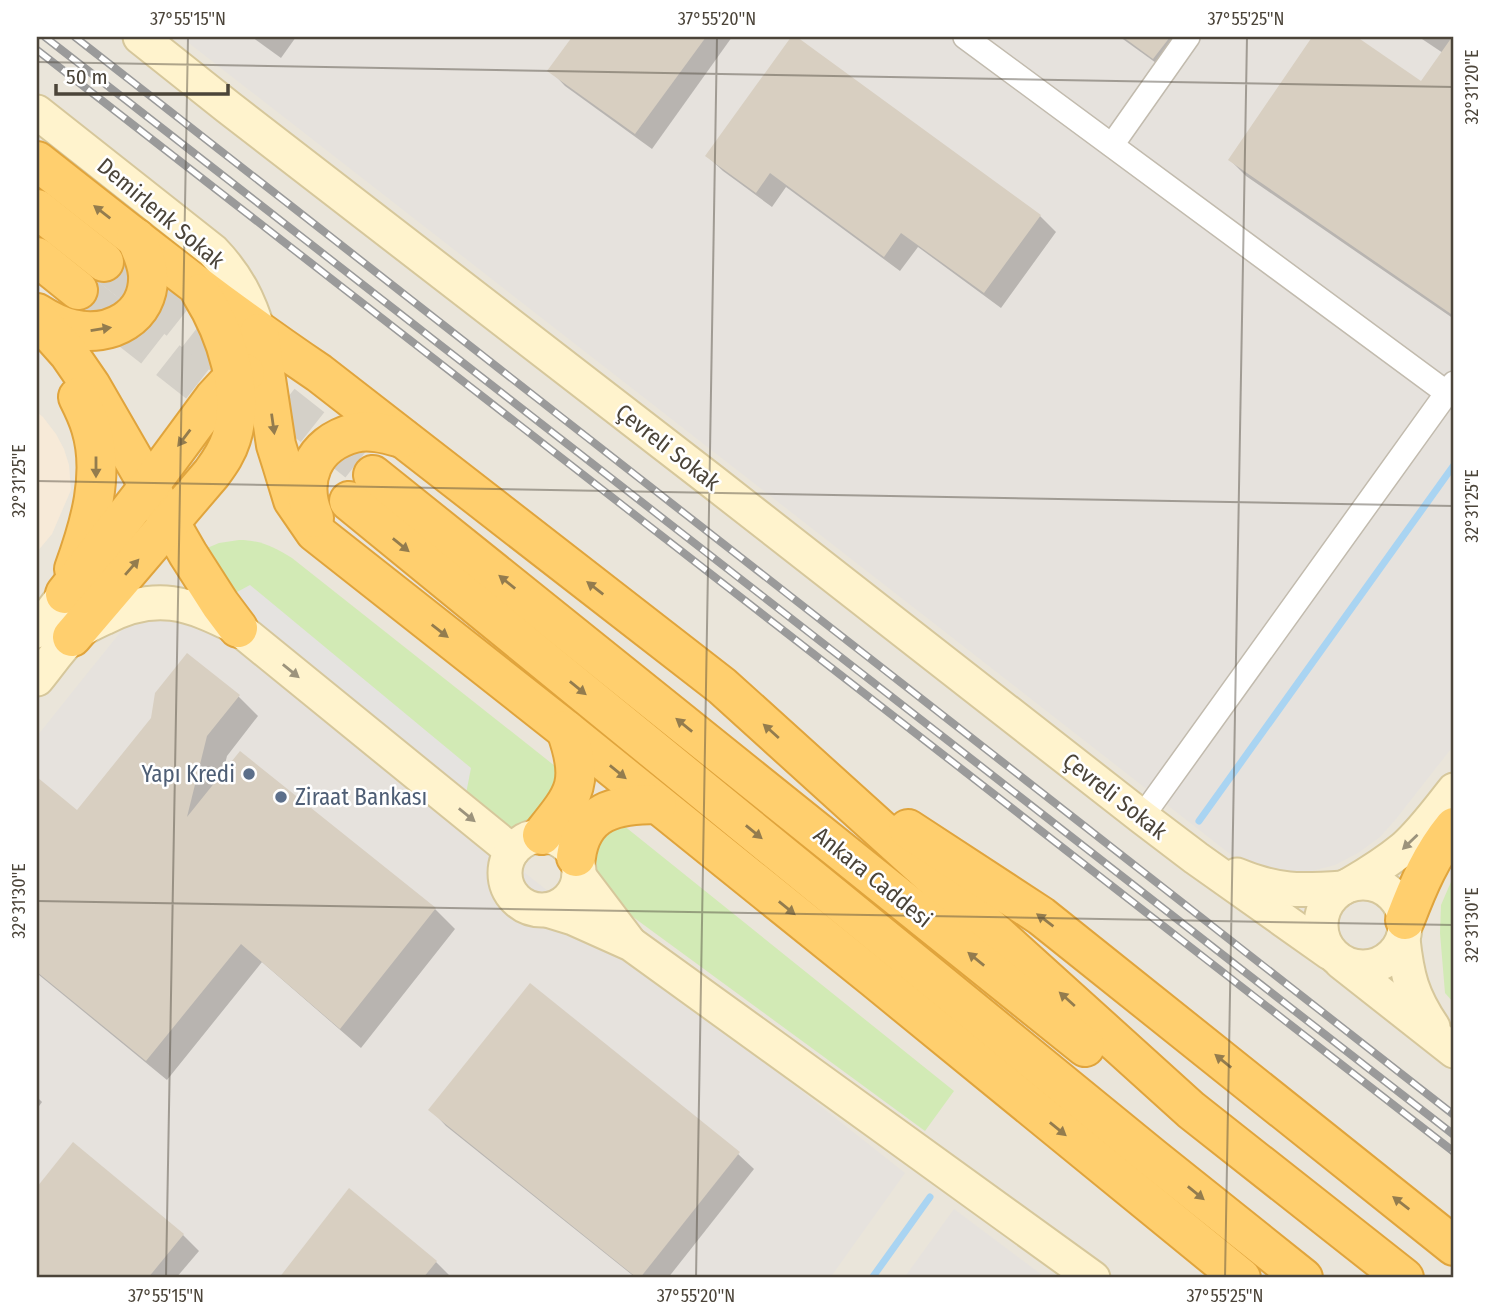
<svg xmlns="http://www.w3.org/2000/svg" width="1491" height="1315" font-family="'Fira Sans Condensed',sans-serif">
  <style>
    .residential { fill: #eae5da }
    .commercial { fill: #f7ead8 }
    .industrial { fill: #e6e2dd }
    .green { fill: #d2eab5 }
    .parking { fill: #e5e3e0 }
    .shadow { fill: #0003 }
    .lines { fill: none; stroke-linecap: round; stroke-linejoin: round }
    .stream { stroke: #a9d4f2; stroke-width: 7 }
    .building { fill: #d8cfc1 }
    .highway-tunnel { stroke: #d4d0c8; stroke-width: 38; stroke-dasharray: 38 19; stroke-linecap: butt }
    .street-casing { stroke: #c2bbae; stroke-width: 26 }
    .secondary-casing { stroke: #d6c79b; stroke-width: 37 }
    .highway-casing { stroke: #e0a43c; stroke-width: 42 }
    .street { stroke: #fff; stroke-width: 23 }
    .secondary { stroke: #fff3cd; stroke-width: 33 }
    .highway { stroke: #ffcf6e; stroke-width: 38 }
    .rail-casing { stroke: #9a9a9a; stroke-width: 8 }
    .rail { stroke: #fff; stroke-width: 5; stroke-dasharray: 16; stroke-linecap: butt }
    .oneway { fill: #937c4e }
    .oneway2 { fill: #9c937c }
    .ticks { fill: none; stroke: #4b4439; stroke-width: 2; stroke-opacity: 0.45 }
    .service-dot { fill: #5c6f8a; stroke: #fff; stroke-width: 2.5 }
    .labels { text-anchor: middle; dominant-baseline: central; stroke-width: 5; stroke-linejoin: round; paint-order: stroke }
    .street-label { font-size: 23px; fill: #4b4439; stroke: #fff }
    .service-label { font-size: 23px; fill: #4e5e75; stroke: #fff; text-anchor: end }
    .neatline { fill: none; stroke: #4b4439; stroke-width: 2.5 }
    .ticks-label { font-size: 18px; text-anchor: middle; fill: #4b4439 }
  </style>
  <rect width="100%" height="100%" fill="#f6f3ec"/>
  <rect class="residential" x="37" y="37" width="1417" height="1241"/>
  <path class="commercial" d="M37 412 43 417 56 434 64 449 69 465 71 490 52 534 37 552Z"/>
  <g class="industrial">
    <path d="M181 37H1454V745L1396 819 1380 837 1358 853 1335 865 1308 872 1277 874 1248 868Z"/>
    <path d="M159 584 905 1173 830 1278H37V736Z"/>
    <path d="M954 1209 1046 1278H904Z"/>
  </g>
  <g class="green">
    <path d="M239 540C260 540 274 547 292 558L560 770V779L542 810 504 835 226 598 200 551 219 543Z"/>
    <path d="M623 825 954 1091 925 1131 618 906C612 897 604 888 598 879 586 857 603 834 623 825Z"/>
    <path d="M1454 875V1003L1445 993 1440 933 1441 905Z"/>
  </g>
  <path class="parking" d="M250 585 471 768 465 799 226 598Z"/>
  <g class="shadow">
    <path d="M252 37H296L281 58Z"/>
    <path d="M574 37H732L652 149 565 86 550 70Z"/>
    <path d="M794 37 1040 216 1056 232 1001 308 918 247 900 271 786 187 772 207 723 171 707 156Z"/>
    <path d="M1120 37H1196L1170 73Z"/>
    <path d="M1314 37H1354L1422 84 1443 53 1419 37H1454V319L1246 176 1230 160Z"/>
    <path d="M238 696 258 716 227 756 222 776 435 909 455 929 361 1048 262 962 167 1080 39 975 37 977V779L77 812Z"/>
    <path d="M37 1097 42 1102 37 1109Z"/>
    <path d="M431 1110 738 1154 754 1169 668 1278H636L446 1126Z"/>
    <path d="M74 1145 183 1235 199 1251 176 1278H37V1190Z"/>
    <path d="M349 1191 436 1262 452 1278H281Z"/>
  </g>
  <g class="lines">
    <g class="stream">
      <path d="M1199 821 1454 465"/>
      <path d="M872 1278 930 1197"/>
    </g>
  </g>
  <g class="building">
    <path d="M572 37H706L635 134 547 71Z"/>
    <path d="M791 37H797L1041 215 984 293 901 233 884 257 770 173 756 193 705 156Z"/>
    <path d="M1123 37H1170L1153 59Z"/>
    <path d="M1312 37H1357L1421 81 1452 37H1454V316L1228 160Z"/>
    <path d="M187 653 240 695 207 736 187 817 240 751 436 908 340 1029 241 944 146 1061 37 972V777L77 810 151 718 155 693Z"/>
    <path d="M530 983 740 1152 640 1278H637L428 1110Z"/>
    <path d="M73 1142 184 1234 148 1278H37V1187Z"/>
    <path d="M349 1188 437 1261 423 1278H279Z"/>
  </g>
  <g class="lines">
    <g class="highway-tunnel">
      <path d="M104 262 373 475"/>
      <path d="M78 290 242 418"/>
    </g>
    <g class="street-casing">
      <g id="street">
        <path d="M965 37 1447 393"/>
        <path d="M1112 145 1188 37"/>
        <path d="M1142 817 1454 383"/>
      </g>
    </g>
    <g class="secondary-casing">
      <g id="secondary">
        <path d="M140 37 228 107 712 481 1142 817 1196 858 1330 953"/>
        <path d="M37 112 213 251C237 276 249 300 259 333"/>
        <path d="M37 631 65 594"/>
        <path d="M37 679C48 666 59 649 72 637 80 629 93 623 104 618 156 591 189 603 238 628L512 851"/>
        <circle cx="542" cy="873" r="37"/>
        <path d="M1237 875C1278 892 1299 891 1343 888"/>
        <path d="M579 876 629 942"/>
        <circle cx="1363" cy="925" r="42"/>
        <path d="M1349 885C1368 874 1387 862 1404 848 1423 831 1438 810 1454 790"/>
        <path d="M547 910 573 918 631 944 1093 1278"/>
        <path d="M1403 939C1407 976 1412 996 1433 1027"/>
        <path d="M1341 962 1454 1051"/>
      </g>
    </g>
    <g class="highway-casing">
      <g id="highway">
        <path d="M37 161C130 234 221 307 319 373L722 686 1191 1110 1404 1278"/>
        <path d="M37 209 104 262"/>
        <path d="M37 257 78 290"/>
        <path d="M37 313C48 320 60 326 72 329 110 338 150 317 148 275 147 261 141 250 136 238"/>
        <path d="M37 318 69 354 91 386 188 554 220 604 238 628"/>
        <path d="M259 333 276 445 282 464 293 500 315 532 566 730 875 979 1241 1278"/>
        <path d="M373 475 1085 1047"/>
        <path d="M349 501 1153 1158 1303 1278"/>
        <path d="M314 518C298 481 312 444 354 433 370 429 387 434 402 438"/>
        <path d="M74 569C90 525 105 474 91 428 88 417 83 407 78 397"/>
        <path d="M65 594 149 486 214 398 226 385 245 373"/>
        <path d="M72 637 212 473C220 462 227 452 231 439 246 393 226 333 201 293"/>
        <path d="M908 829 1041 916 1454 1246"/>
        <path d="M542 835C575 794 585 783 566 730"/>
        <path d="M576 857C582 811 616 804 657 804"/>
        <path d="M1405 920C1418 886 1431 855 1454 827"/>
      </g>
    </g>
    <use href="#street" class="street"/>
    <use href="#secondary" class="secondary"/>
    <use href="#highway" class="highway"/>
    <g class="rail-casing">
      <g id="rail">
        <path d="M45 37 1454 1135"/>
        <path d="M75 37 1454 1115"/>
        <path d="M37 50 1454 1152"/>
      </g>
    </g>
    <use href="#rail" class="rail"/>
  </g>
  <defs><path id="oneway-solid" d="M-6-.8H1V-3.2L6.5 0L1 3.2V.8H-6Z" transform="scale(1.75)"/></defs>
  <g class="oneway">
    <use href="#oneway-solid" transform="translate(102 212) rotate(-142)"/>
    <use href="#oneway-solid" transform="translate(101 329) rotate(-9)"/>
    <use href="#oneway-solid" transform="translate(273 424) rotate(82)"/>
    <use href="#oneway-solid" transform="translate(184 438) rotate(127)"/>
    <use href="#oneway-solid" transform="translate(96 467) rotate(90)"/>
    <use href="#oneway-solid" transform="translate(401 545) rotate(39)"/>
    <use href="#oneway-solid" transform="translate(132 567) rotate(-49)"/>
    <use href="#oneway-solid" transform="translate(507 582) rotate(-141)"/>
    <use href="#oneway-solid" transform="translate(595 588) rotate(-142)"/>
    <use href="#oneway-solid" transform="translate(440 631) rotate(38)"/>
    <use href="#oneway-solid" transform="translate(578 688) rotate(39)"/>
    <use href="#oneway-solid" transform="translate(684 725) rotate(-141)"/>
    <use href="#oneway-solid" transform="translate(771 731) rotate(-138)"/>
    <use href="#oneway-solid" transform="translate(618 772) rotate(39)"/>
    <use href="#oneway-solid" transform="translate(754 832) rotate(39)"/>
    <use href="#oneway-solid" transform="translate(787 908) rotate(39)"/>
    <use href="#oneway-solid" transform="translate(1045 920) rotate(-143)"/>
    <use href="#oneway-solid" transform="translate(976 959) rotate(-141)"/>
    <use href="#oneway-solid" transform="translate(1067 999) rotate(-138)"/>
    <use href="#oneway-solid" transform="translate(1223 1061) rotate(-141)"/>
    <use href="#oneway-solid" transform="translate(1058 1129) rotate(39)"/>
    <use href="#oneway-solid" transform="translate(1196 1193) rotate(39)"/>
    <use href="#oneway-solid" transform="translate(1401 1203) rotate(-142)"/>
  </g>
  <g class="oneway2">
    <use href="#oneway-solid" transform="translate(291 671) rotate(39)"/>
    <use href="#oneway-solid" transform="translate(467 815) rotate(39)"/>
    <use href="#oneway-solid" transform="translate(1410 842) rotate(136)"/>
  </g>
  <path class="ticks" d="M37 62 1454 87M37 481 1454 506M37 901 1454 925M166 1278 188 37M696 1278 717 37M1225 1278 1247 37"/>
  <g class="service-dot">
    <circle cx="249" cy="774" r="7"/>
    <circle cx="281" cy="797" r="7"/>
  </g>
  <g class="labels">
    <g class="street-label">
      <text transform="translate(161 213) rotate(40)">Demirlenk Sokak</text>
      <text transform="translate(668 447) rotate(38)">Çevreli Sokak</text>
      <text transform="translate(1115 796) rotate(38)">Çevreli Sokak</text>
      <text transform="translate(873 877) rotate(39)">Ankara Caddesi</text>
    </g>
    <g class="service-label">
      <text x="235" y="774">Yapı Kredi</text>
      <text x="295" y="797" text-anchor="start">Ziraat Bankası</text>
    </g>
  </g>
  <rect width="1491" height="1315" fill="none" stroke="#ffffff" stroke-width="77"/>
  <path d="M56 84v10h172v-10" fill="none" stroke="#4b4439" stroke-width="3.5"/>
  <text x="66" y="84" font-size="21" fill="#4b4439" stroke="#ffffff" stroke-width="5" paint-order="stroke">50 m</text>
  <rect x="38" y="38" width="1414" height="1238" class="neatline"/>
  <g class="ticks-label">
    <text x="188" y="25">37°55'15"N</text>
    <text x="717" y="25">37°55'20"N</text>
    <text x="1246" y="25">37°55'25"N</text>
    <text transform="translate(1472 87) rotate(-90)" y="6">32°31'20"E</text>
    <text transform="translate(19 481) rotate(-90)" y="6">32°31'25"E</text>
    <text transform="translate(1472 506) rotate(-90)" y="6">32°31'25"E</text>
    <text transform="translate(19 901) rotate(-90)" y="6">32°31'30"E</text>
    <text transform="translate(1472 925) rotate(-90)" y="6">32°31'30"E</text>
    <text x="166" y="1302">37°55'15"N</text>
    <text x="696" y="1302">37°55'20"N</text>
    <text x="1225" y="1302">37°55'25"N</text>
  </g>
</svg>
